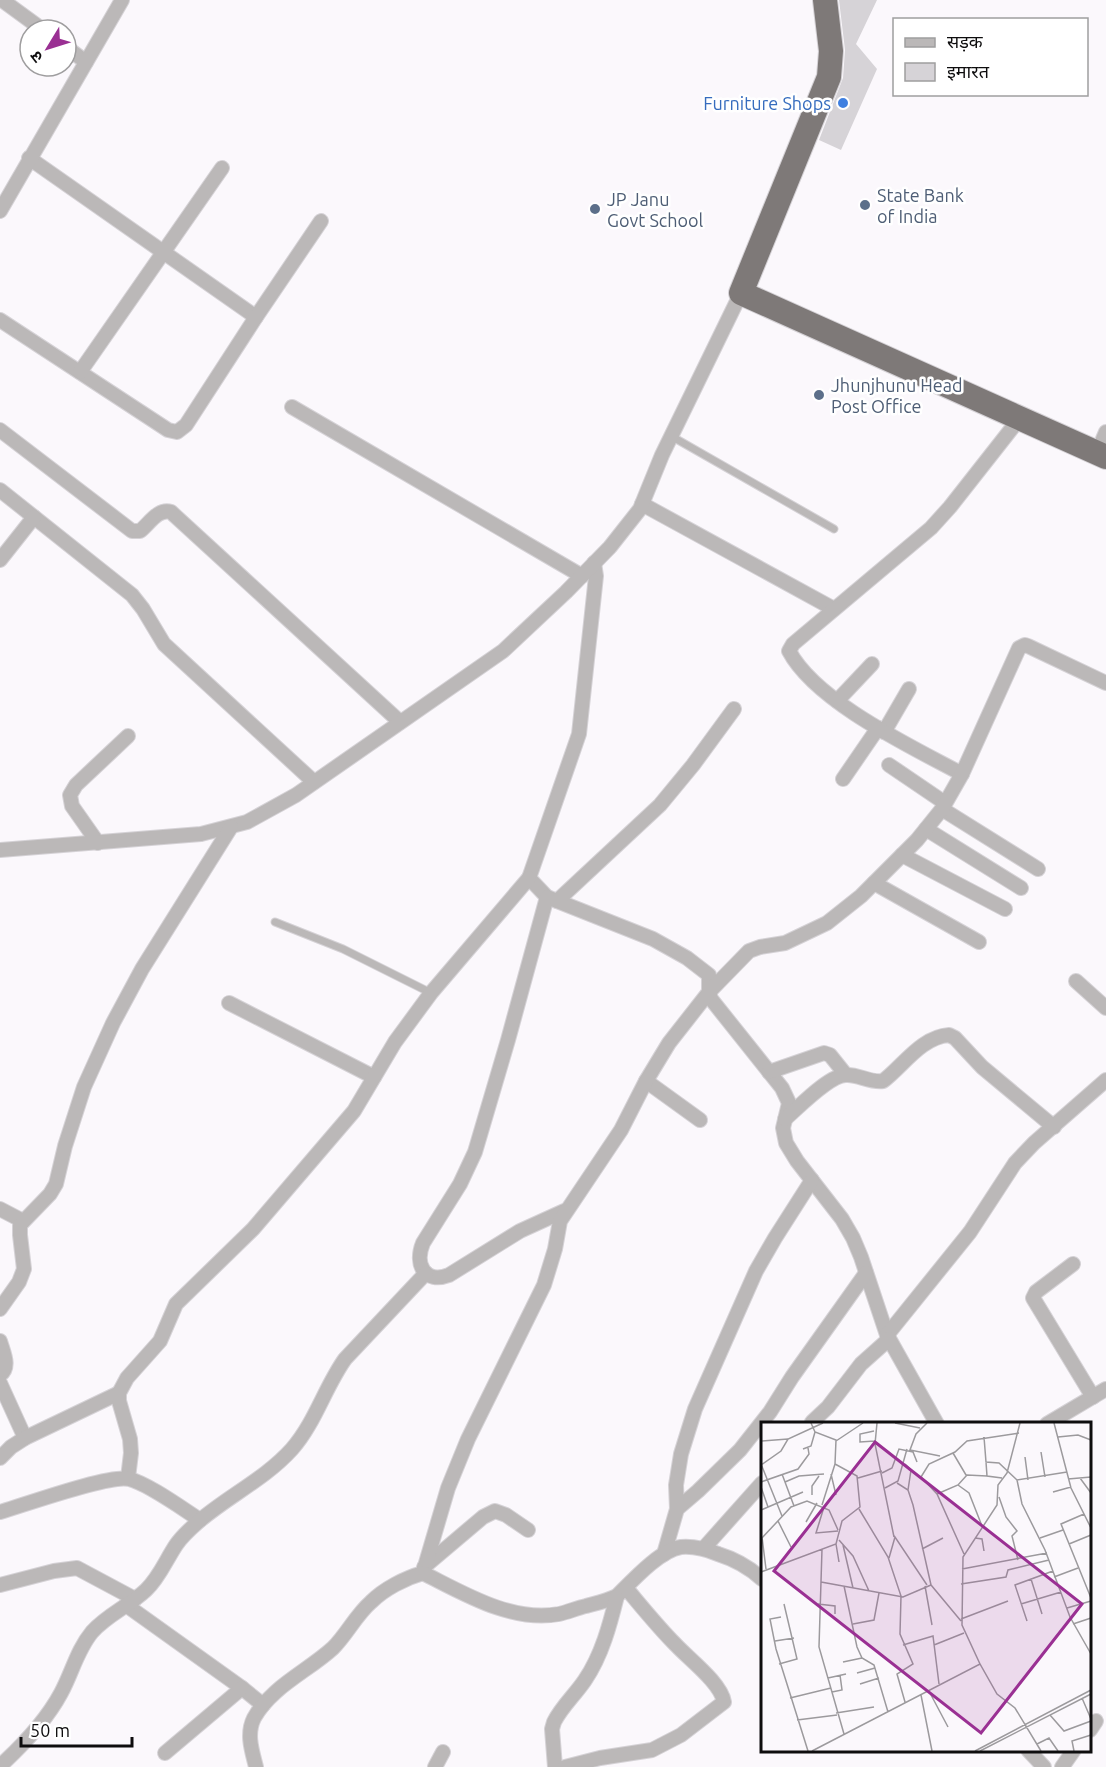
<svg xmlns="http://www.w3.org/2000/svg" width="1106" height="1767" font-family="Ubuntu,'Noto Sans Devanagari',sans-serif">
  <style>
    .building { fill: #d6d3d7 }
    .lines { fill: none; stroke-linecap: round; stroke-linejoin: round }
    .service-casing { stroke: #d5d2d6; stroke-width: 9 }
    .minor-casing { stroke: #d5d2d6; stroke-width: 16 }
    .trunk-casing { stroke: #d5d2d6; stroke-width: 26 }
    .service { stroke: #bbb8b8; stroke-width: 7 }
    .minor { stroke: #bbb8b8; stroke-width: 14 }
    .trunk { stroke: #7e7978; stroke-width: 24 }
    .shop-dot { fill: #3f7fe0; stroke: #fff; stroke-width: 2 }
    .service-dot { fill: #5c6f8a; stroke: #fff; stroke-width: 2 }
    .labels { text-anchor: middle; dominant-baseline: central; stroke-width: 5; stroke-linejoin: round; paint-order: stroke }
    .shop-label { font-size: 18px; fill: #366cbe; stroke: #fff; text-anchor: end }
    .service-label { font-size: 18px; fill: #4e5e75; stroke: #fff; text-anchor: start }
    .inset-road { fill: none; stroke: #9c9a9d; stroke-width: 1.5 }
    .view { fill: #9a3093; fill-opacity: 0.15; stroke: #9a3093; stroke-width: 3 }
    .inset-edge { fill: none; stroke: #0e0d0e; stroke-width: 3 }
  </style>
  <rect width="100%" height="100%" fill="#fbf8fc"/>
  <path class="building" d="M839 0H877L856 44 877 69 841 150 819 140 843 78 845 50Z"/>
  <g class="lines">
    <g class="service-casing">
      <g id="service">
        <path d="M671 436 834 529"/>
        <path d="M275 922 343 949 431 993"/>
      </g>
    </g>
    <g class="minor-casing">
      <g id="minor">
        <path d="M2 0 43 30"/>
        <path d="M66 47 86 62"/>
        <path d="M29 158 256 317"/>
        <path d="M0 211 122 0"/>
        <path d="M0 320 168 430 177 432 186 425 256 317 321 221"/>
        <path d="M80 372 222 168"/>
        <path d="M292 407 582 576"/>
        <path d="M0 430 132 531H140C149 524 158 508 171 512L400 722"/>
        <path d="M1103 439 1106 432"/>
        <path d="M0 490 132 595 143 609 164 644 314 782"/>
        <path d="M642 504 834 609"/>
        <path d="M0 560 34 517"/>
        <path d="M594 563 596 576 579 734 529 878 547 897 653 939 687 958 709 975V992L711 999 782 1088 789 1103 783 1128 786 1143 797 1161 842 1219 853 1238 861 1257 887 1335 937 1424"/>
        <path d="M837 701 872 664"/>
        <path d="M884 732 909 689"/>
        <path d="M889 765 945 803"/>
        <path d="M962 774C912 747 816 702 789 651L793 644 931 528 950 507 1020 418"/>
        <path d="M843 779 878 728"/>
        <path d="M942 809 1038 869"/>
        <path d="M926 829 1021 888"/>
        <path d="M98 843 72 806 70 795 76 785 128 736"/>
        <path d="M0 850 201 834 247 822 296 795 503 651 566 592 610 547 640 509 662 455 741 293"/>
        <path d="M902 855 1005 909"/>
        <path d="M874 883 979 942"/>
        <path d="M547 897 508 1040 475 1152 460 1184 423 1243C414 1265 425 1284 449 1275L520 1231 564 1211"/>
        <path d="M557 901 660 805 693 765 734 709"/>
        <path d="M1076 981 1106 1008"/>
        <path d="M229 1003 374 1077"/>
        <path d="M769 1072 824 1053 830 1055 846 1075"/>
        <path d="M646 1081 700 1120"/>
        <path d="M785 1119C798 1108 829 1075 846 1075 858 1074 870 1083 883 1081 903 1066 921 1037 949 1035L955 1038 982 1067 1054 1127"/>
        <path d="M0 1209 23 1221"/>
        <path d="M1073 1264 1036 1292 1033 1298 1093 1397"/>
        <path d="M0 1309 19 1282 24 1269 20 1235V1225L50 1194 56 1184 65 1146 84 1087 113 1023 142 969 231 827"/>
        <path d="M887 1335 970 1232 1015 1163 1034 1143 1106 1080"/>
        <path d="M0 1341C3 1352 11 1367 0 1375"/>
        <path d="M0 1383 25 1438"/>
        <path d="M812 1422 828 1407 861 1364 889 1339"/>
        <path d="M1047 1424 1106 1389"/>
        <path d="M0 1458 11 1447 25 1438 119 1393"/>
        <path d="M128 1478 131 1453 130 1439 119 1401V1393L127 1378 160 1341 176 1304 253 1229 354 1111 395 1042 431 993 529 878"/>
        <path d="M677 1509 698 1491 740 1450 770 1412 792 1377 866 1273"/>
        <path d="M0 1512C24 1505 110 1474 129 1479 147 1483 183 1509 200 1520"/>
        <path d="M704 1548 762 1483"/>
        <path d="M664 1554 677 1509 676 1485 681 1454 695 1409 756 1271 775 1238 812 1180"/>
        <path d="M424 1567 483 1517 495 1511 506 1515 528 1530"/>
        <path d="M423 1573 448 1488 468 1439 544 1285 555 1249 560 1221 621 1130 646 1081 669 1043 709 992 749 951 760 947 785 943 827 923 861 896 917 840 942 809 962 774 1019 648 1025 645 1028 646 1106 683"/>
        <path d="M0 1585 54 1571 77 1568 135 1599"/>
        <path d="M126 1605 242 1688 263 1705"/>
        <path d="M1090 1730 1096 1721"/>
        <path d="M1028 1750 1044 1767"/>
        <path d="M165 1753 242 1688"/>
        <path d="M0 1766C23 1745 46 1721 61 1693 72 1673 77 1650 92 1632 107 1615 129 1606 146 1590 159 1578 166 1560 176 1545 182 1536 190 1529 198 1522 228 1496 265 1479 292 1449 315 1423 325 1387 345 1359L426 1273"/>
        <path d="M256 1767C252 1751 246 1734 254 1718 271 1687 308 1671 333 1648 347 1634 356 1615 371 1602 384 1589 405 1578 423 1573 463 1593 512 1623 559 1614 568 1612 577 1608 586 1606 597 1603 607 1601 617 1596 632 1581 660 1550 681 1547 693 1546 706 1549 718 1554 734 1559 750 1568 762 1579"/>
        <path d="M435 1767 443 1752"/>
        <path d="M555 1767 552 1729 554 1722C562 1706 575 1695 585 1680 602 1655 610 1624 617 1596"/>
        <path d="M565 1767 600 1758 652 1750 681 1735 724 1702C721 1683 689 1659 676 1645 658 1627 642 1607 626 1588"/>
        <path d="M1062 1767 1074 1750"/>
      </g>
    </g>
    <g class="trunk-casing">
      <path id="trunk" d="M825 0 831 51 829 77 741 293 1106 457"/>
    </g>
    <use href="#service" class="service"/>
    <use href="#minor" class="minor"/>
    <use href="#trunk" class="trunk"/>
  </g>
  <circle class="shop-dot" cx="843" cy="103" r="6"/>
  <g class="service-dot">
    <circle cx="865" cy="205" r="6"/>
    <circle cx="595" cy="209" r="6"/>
    <circle cx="819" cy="395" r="6"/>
  </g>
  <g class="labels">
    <g class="shop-label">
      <text x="831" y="103">Furniture Shops</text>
    </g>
    <g class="service-label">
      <text x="877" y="195">State Bank<tspan x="877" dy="21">of India</tspan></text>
      <text x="607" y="199">JP Janu<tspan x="607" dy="21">Govt School</tspan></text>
      <text x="831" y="385">Jhunjhunu Head<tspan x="831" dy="21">Post Office</tspan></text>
    </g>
  </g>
  <g transform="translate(761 1422)">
    <rect width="330" height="330" fill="#fbf8fc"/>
    <path class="inset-road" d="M116 1 114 22 133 115M134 1 159 6M166 1 155 12 149 28 179 34M293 1 310 66 330 106M113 9 99 12V20L114 19M223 15 225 40 238 41 256 58 306 50M297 15 317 13 330 18M0 19 27 17M75 19 102 1M42 27 50 24 54 10M280 30 284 55M192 31 205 53M264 35 267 58M225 40 226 54 241 56M0 42 21 94M144 42 150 48 147 68M0 43 20 29 27 17 62 1M121 51 131 46 138 27 152 30 156 40M21 52 33 84M70 52 75 73M97 56 121 49M319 56 330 71M307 57 330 55M256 58 261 82 284 128 309 195 330 232M0 60 37 47 48 32 47 26M24 60 38 54 63 52M136 61 147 68 152 83 170 163M197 63 208 71 221 104M0 65 7 85M124 66 137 59 146 27M292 70 310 65M176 72 197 63 206 53 226 54M51 73V64L58 54M238 75 245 95 256 109 251 114 257 138M61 83 74 42M63 85 55 111 77 109M98 87 127 135 140 174 139 212 152 242 136 252 144 280M0 88 42 70M323 92 300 102 330 176M17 99 30 125M45 100 56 81M1 115 5 147M214 116 221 117 223 129M279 116 302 108M0 117 30 85 46 79 68 88 77 108M78 118 92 134 108 169M75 122 78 140M308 122 330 113M82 123 92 166M61 127 58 225 83 312M161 127 182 116M203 132 176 72 160 55 168 42 194 30 206 19 258 11M128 136 134 115 166 163M201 147 286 131M0 150 75 122 81 99 99 85 96 54 74 42 75 18 54 10 50 1M293 155 317 146M270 157 281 192M60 160 142 175 170 163 200 199M200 162 245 155 247 148 288 138M83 164 96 225 101 236 113 243 127 290M164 164 171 203M57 182 74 184V192M260 182 300 170M306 186 330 179M20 195 9 197 15 227 47 329M200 197 247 179M266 199 254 163 292 149M92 202 113 198 118 171M312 202 330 196M14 219 33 216M142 223 172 214 178 262M173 223 203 211M82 240 101 236M18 242 36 237 23 182M219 242 201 203 202 135 236 83 237 63 246 51 259 1M96 251 114 246M67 256 85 252M99 262 118 256M71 270 81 268 79 253M169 271 187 305M160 273 171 329M29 276 70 266M321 276 330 297M75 291 113 285M289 293 303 309 330 299M36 298 76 293M276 322 288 316 297 329M51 329 219 242 236 272 254 286 280 329M214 329 330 268M219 329 330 272M313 329 311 319 330 313"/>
    <path class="view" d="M114 20 321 182 220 311 13 149Z"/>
    <rect width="330" height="330" class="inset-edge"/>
  </g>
  <rect x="893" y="18" width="195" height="78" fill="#ffffff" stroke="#9f9e9f" stroke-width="1.5"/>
  <rect x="905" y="38" width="30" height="9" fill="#bbb8b8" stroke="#9f9e9f" stroke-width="1.5"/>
  <text x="947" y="48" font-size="18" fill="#0e0d0e">सड़क</text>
  <rect x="905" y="63" width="30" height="18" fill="#d6d3d7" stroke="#9f9e9f" stroke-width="1.5"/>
  <text x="947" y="78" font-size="18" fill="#0e0d0e">इमारत</text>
  <g transform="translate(48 48) rotate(232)"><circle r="28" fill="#ffffff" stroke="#9f9e9f" stroke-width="1.5"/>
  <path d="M0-4.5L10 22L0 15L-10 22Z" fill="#9a3093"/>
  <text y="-9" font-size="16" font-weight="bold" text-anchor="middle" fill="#0e0d0e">उ</text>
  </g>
  <path d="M21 1737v9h111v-9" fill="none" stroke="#0e0d0e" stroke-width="3"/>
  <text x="30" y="1737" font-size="18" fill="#0e0d0e" stroke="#ffffff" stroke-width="4.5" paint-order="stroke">50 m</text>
</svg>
